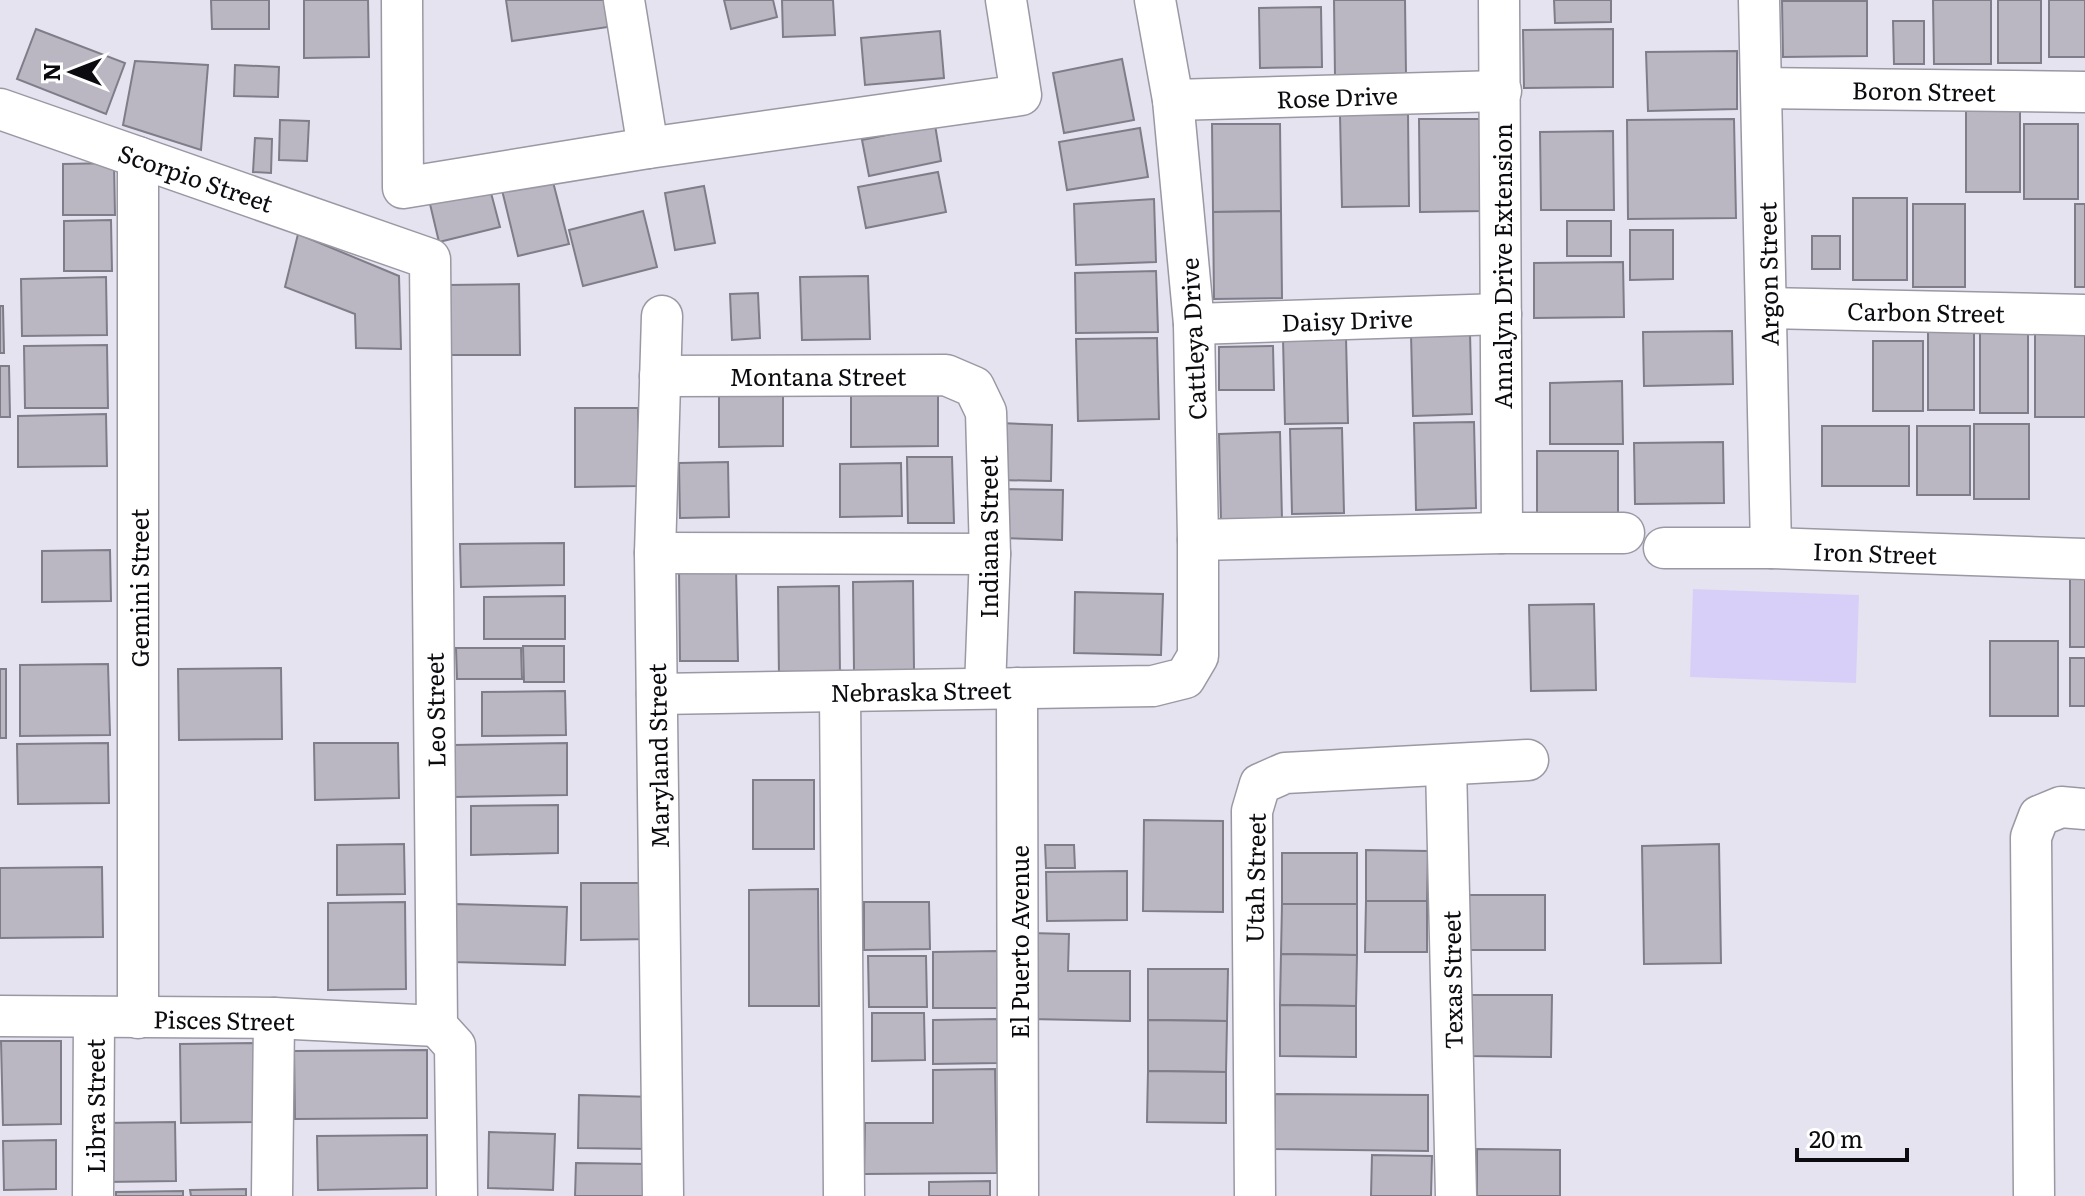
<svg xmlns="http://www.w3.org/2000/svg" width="2085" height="1196" font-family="Literata,serif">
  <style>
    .green { fill: #d8cff8 }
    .building { fill: #bab7c3; stroke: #7f7d88; stroke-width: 2 }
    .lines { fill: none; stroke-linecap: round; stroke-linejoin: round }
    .minor-casing { stroke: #9a98a3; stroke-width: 43 }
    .minor { stroke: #fff; stroke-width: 40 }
    .labels { text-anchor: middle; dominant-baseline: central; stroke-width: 8; stroke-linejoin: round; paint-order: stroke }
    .street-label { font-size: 24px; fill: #0c0b0f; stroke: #fff }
  </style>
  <rect width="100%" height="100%" fill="#e6e3f0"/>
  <path class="green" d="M1693 589 1859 595 1856 683 1690 677Z"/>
  <g class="building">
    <path d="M211 0H269V29H212Z"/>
    <path d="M304 0H368L369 57 304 58Z"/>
    <path d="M506 0H605L608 27 512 41Z"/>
    <path d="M724 0H773L777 17 731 29Z"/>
    <path d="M782 0H833L835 35 783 37Z"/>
    <path d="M1334 0H1405L1406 75 1335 76Z"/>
    <path d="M1554 0H1611V22L1555 23Z"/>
    <path d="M1933 0H1991V64H1934Z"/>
    <rect x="1998" y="0" width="43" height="63"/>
    <rect x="2049" y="0" width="36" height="57"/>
    <path d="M1782 1H1867V56L1783 57Z"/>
    <path d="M1321 7 1322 67 1260 68 1259 8Z"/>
    <path d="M1893 21H1924V64H1894Z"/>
    <path d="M36 29 125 63 106 114 17 79Z"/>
    <path d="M1613 29V87L1524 88 1523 30Z"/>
    <path d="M940 31 944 78 865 85 861 38Z"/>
    <path d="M1737 51V109L1648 111 1646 52Z"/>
    <path d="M1122 59 1134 120 1064 133 1053 73Z"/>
    <path d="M135 61 208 65 201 150 123 125Z"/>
    <path d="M235 65 279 67 278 97 234 96Z"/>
    <rect x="1966" y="109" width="54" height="83"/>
    <path d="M1408 114 1409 206 1342 207 1340 115Z"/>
    <path d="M1419 119H1483L1484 211 1420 212Z"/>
    <path d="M1734 119 1736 218 1628 219 1627 120Z"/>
    <path d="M280 120 309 121 307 161 279 160Z"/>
    <path d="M1212 124H1280L1281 211 1213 212Z"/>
    <rect x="2024" y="124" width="54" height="75"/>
    <path d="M935 125 941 161 869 176 862 140Z"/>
    <path d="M1140 128 1148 177 1067 190 1059 142Z"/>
    <path d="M1613 131 1614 210H1541L1540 132Z"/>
    <path d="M255 138 272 139 271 173 253 172Z"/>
    <path d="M114 163 115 215H63V164Z"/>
    <path d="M938 172 946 212 866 228 858 187Z"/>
    <path d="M552 178 569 244 518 256 502 190Z"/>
    <path d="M704 186 715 243 675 250 665 193Z"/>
    <path d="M490 189 500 227 439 242 430 204Z"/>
    <rect x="1853" y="198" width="54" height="82"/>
    <path d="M1154 199 1156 262 1076 265 1074 204Z"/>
    <rect x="1913" y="204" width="52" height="83"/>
    <rect x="2075" y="204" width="10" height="83"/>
    <path d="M643 211 657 267 583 286 569 230Z"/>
    <path d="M1281 211 1282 298 1214 299 1213 212Z"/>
    <path d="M111 220 112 271H64V221Z"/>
    <rect x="1567" y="221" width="44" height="35"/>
    <path d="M1630 230H1673V279L1630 280Z"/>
    <path d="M298 234 399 276 401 349 356 348 355 314 285 287Z"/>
    <rect x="1812" y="236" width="28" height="33"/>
    <path d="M1623 262 1624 317 1534 318V263Z"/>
    <path d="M1156 271 1158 332 1076 333 1075 273Z"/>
    <path d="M868 276 870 339 802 340 800 277Z"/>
    <path d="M106 277 107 335 22 336 21 279Z"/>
    <path d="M519 284 520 355H449L448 285Z"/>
    <path d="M758 293 760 338 732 340 730 294Z"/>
    <path d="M0 306H3L4 353H0Z"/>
    <rect x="1980" y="330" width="48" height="83"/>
    <path d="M1732 331 1733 384 1644 386 1643 332Z"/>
    <rect x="1928" y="332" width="46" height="78"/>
    <path d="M1470 333 1472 414 1413 416 1411 334Z"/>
    <rect x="2035" y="333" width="50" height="84"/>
    <path d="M1346 337 1348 423 1285 424 1283 338Z"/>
    <path d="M1157 338 1159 419 1078 421 1076 339Z"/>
    <rect x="1873" y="341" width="50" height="70"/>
    <path d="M107 345 108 408H25L24 346Z"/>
    <path d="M1273 346 1274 390H1219V347Z"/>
    <path d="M0 366H9L10 417H0Z"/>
    <path d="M1622 381 1623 444H1550V383Z"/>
    <path d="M783 385V446L719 447V386Z"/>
    <path d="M938 392V446L851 447V393Z"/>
    <path d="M575 408H638L639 486 575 487Z"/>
    <path d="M106 414 107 466 18 467V416Z"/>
    <path d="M1474 422 1476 508 1416 510 1414 423Z"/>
    <path d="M999 423 1052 425 1051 481 998 480Z"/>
    <rect x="1974" y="424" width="55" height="75"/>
    <rect x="1822" y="426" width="87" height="60"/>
    <rect x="1917" y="426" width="53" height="69"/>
    <path d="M1342 428 1344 513 1292 514 1290 429Z"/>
    <path d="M1280 432 1282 520 1221 521 1219 434Z"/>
    <path d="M1723 442 1724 503 1635 504 1634 443Z"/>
    <path d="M1537 451H1618V515L1537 517Z"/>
    <path d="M907 457H952L954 523H908Z"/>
    <path d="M728 462 729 517 680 518 679 463Z"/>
    <path d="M901 463 902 516 840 517V464Z"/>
    <path d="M1001 489 1063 490 1062 540 999 538Z"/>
    <path d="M564 543V585L461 587 460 544Z"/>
    <path d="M110 550 111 601 42 602V551Z"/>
    <path d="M736 568 738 661H680L679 569Z"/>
    <rect x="2070" y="575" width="15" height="72"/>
    <path d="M913 581 914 670 854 671 853 582Z"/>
    <path d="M839 586 840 676 779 678 778 587Z"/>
    <path d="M1075 592 1163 594 1161 655 1074 653Z"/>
    <path d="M565 596V639H484V597Z"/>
    <path d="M1594 604 1596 690 1531 691 1529 605Z"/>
    <rect x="1990" y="641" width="68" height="75"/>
    <path d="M523 646H564V682H524Z"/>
    <path d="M456 648H521L522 679H457Z"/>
    <rect x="2070" y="658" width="15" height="48"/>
    <path d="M108 664 110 735 20 736V665Z"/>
    <path d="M281 668 282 739 179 740 178 669Z"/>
    <rect x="0" y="669" width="6" height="69"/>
    <path d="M565 691 566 735 482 736V692Z"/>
    <path d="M108 743 109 803 18 804 17 744Z"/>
    <path d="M314 743H398L399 798 315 800Z"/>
    <path d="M567 743V795L453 797V745Z"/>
    <rect x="753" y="780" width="61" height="69"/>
    <path d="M558 805V853L471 855V806Z"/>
    <path d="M1144 820 1223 821V912L1143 911Z"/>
    <path d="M404 844 405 894 337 895V845Z"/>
    <path d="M1719 844 1721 963 1644 964 1642 846Z"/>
    <path d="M1045 845H1074L1075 868H1046Z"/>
    <path d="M1366 850 1428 851 1427 901H1366Z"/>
    <rect x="1282" y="853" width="75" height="51"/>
    <path d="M102 867 103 937 0 938V868Z"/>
    <path d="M1127 871V920L1047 921 1046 872Z"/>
    <path d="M581 883H654V939L581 940Z"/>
    <path d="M818 889 819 1006H749V890Z"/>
    <path d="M1467 895H1545V950H1466Z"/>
    <path d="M1366 901H1427V952H1365Z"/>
    <path d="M405 902 406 989 328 990V903Z"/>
    <path d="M864 902H929L930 949 864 950Z"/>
    <path d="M454 904 567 907 565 965 453 962Z"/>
    <path d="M1282 904H1357V955L1281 954Z"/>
    <path d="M1030 933 1069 934 1068 971H1130V1021L1030 1019Z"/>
    <path d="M997 951 998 1008H933V952Z"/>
    <path d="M1281 954 1357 955 1356 1006 1280 1005Z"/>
    <path d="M868 956H926L927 1007H869Z"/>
    <path d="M1148 969H1228L1227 1021 1148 1020Z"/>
    <path d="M1469 995H1552L1551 1057 1469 1056Z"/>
    <path d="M1280 1005 1356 1006V1057L1280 1056Z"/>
    <path d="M872 1013H924L925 1060 872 1061Z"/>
    <path d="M997 1019 998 1063 933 1064V1020Z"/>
    <path d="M1148 1020 1227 1021 1226 1072 1148 1071Z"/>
    <path d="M1 1041H61V1124L3 1125Z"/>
    <path d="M254 1043 255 1122 181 1123 180 1044Z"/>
    <path d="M427 1050V1118L295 1119 294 1051Z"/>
    <path d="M995 1069 997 1173 864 1174 865 1123H933V1070Z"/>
    <path d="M1148 1071 1226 1072V1123L1147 1122Z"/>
    <path d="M1275 1094 1428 1095V1151L1275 1149Z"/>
    <path d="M579 1095 654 1097 652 1149 578 1148Z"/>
    <path d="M175 1122 176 1181 106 1182 105 1123Z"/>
    <path d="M489 1132 555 1134 553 1190 488 1188Z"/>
    <path d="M427 1135V1188L318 1190 317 1136Z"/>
    <path d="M56 1140V1189L4 1190 3 1141Z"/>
    <path d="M1477 1149 1560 1150V1196H1477Z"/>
    <path d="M1372 1155 1432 1156 1431 1196H1371Z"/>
    <path d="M576 1163 650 1164 649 1196H575Z"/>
    <path d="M990 1181V1196H929V1182Z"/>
    <path d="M246 1189V1196H191L190 1190Z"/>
    <path d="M183 1191V1196H116V1192Z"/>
  </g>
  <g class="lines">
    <g class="minor-casing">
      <g id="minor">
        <path d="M402 0 403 188 648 148 1021 95 1006 0"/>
        <path d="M624 0 648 148"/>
        <path d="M1499 0 1502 533"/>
        <path d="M1759 0 1771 548"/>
        <path d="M1763 88 2085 92"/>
        <path d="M1173 100 1501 91"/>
        <path d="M0 109 430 259 437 1026 455 1046 457 1196"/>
        <path d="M138 157V1018"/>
        <path d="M1767 308 2085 315"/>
        <path d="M662 316 655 553 663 1196"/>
        <path d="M1194 324 1501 314"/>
        <path d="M660 376 946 375 974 387 986 412 990 554 985 688"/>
        <path d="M1198 540 1502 533H1624"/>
        <path d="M1664 548H1771L2085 559"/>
        <path d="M655 553 990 554"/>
        <path d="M1017 688 1018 1196"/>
        <path d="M840 691 844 1196"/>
        <path d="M657 694 1153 686 1185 678 1198 656V540L1194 324 1173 100 1155 0"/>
        <path d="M1446 765 1456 1196"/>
        <path d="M0 1016 274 1018 437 1026"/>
        <path d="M93 1196 94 1017"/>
        <path d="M272 1196 274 1018"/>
        <path d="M1255 1196 1252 811 1260 784 1285 773 1528 760"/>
        <path d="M2034 1196 2031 837 2039 816 2061 807 2085 809"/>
      </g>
    </g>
    <use href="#minor" class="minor"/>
  </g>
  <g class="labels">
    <g class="street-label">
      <text transform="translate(1924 90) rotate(1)">Boron Street</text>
      <text transform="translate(1337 96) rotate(-2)">Rose Drive</text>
      <text transform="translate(196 177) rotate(19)">Scorpio Street</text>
      <text transform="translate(1501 266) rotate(-90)">Annalyn Drive Extension</text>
      <text transform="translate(1767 274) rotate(-91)">Argon Street</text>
      <text transform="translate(1926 311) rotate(1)">Carbon Street</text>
      <text transform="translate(1347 319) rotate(-2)">Daisy Drive</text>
      <text transform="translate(1192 339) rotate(-93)">Cattleya Drive</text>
      <text x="818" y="375">Montana Street</text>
      <text transform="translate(987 537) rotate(-90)">Indiana Street</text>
      <text transform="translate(1875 552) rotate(2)">Iron Street</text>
      <text transform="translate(138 588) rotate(-90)">Gemini Street</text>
      <text transform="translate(921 690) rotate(-1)">Nebraska Street</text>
      <text transform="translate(434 710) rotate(-91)">Leo Street</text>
      <text transform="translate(657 756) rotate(-91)">Maryland Street</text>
      <text transform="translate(1254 878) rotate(-89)">Utah Street</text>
      <text transform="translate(1018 942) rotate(-90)">El Puerto Avenue</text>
      <text transform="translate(1451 980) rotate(-91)">Texas Street</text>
      <text transform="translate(224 1019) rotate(1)">Pisces Street</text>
      <text transform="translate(94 1106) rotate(-90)">Libra Street</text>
    </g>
  </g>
  <g transform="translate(72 72) rotate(270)" stroke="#ffffff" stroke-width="6" paint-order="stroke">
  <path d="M0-6L14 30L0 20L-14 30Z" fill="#0c0b0f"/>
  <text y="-12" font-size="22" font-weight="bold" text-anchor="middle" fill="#0c0b0f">N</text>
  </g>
  <path d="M1797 1148v12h110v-12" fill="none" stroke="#0c0b0f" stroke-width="4"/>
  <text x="1809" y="1148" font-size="24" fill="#0c0b0f" stroke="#ffffff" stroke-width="6" paint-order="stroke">20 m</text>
</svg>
